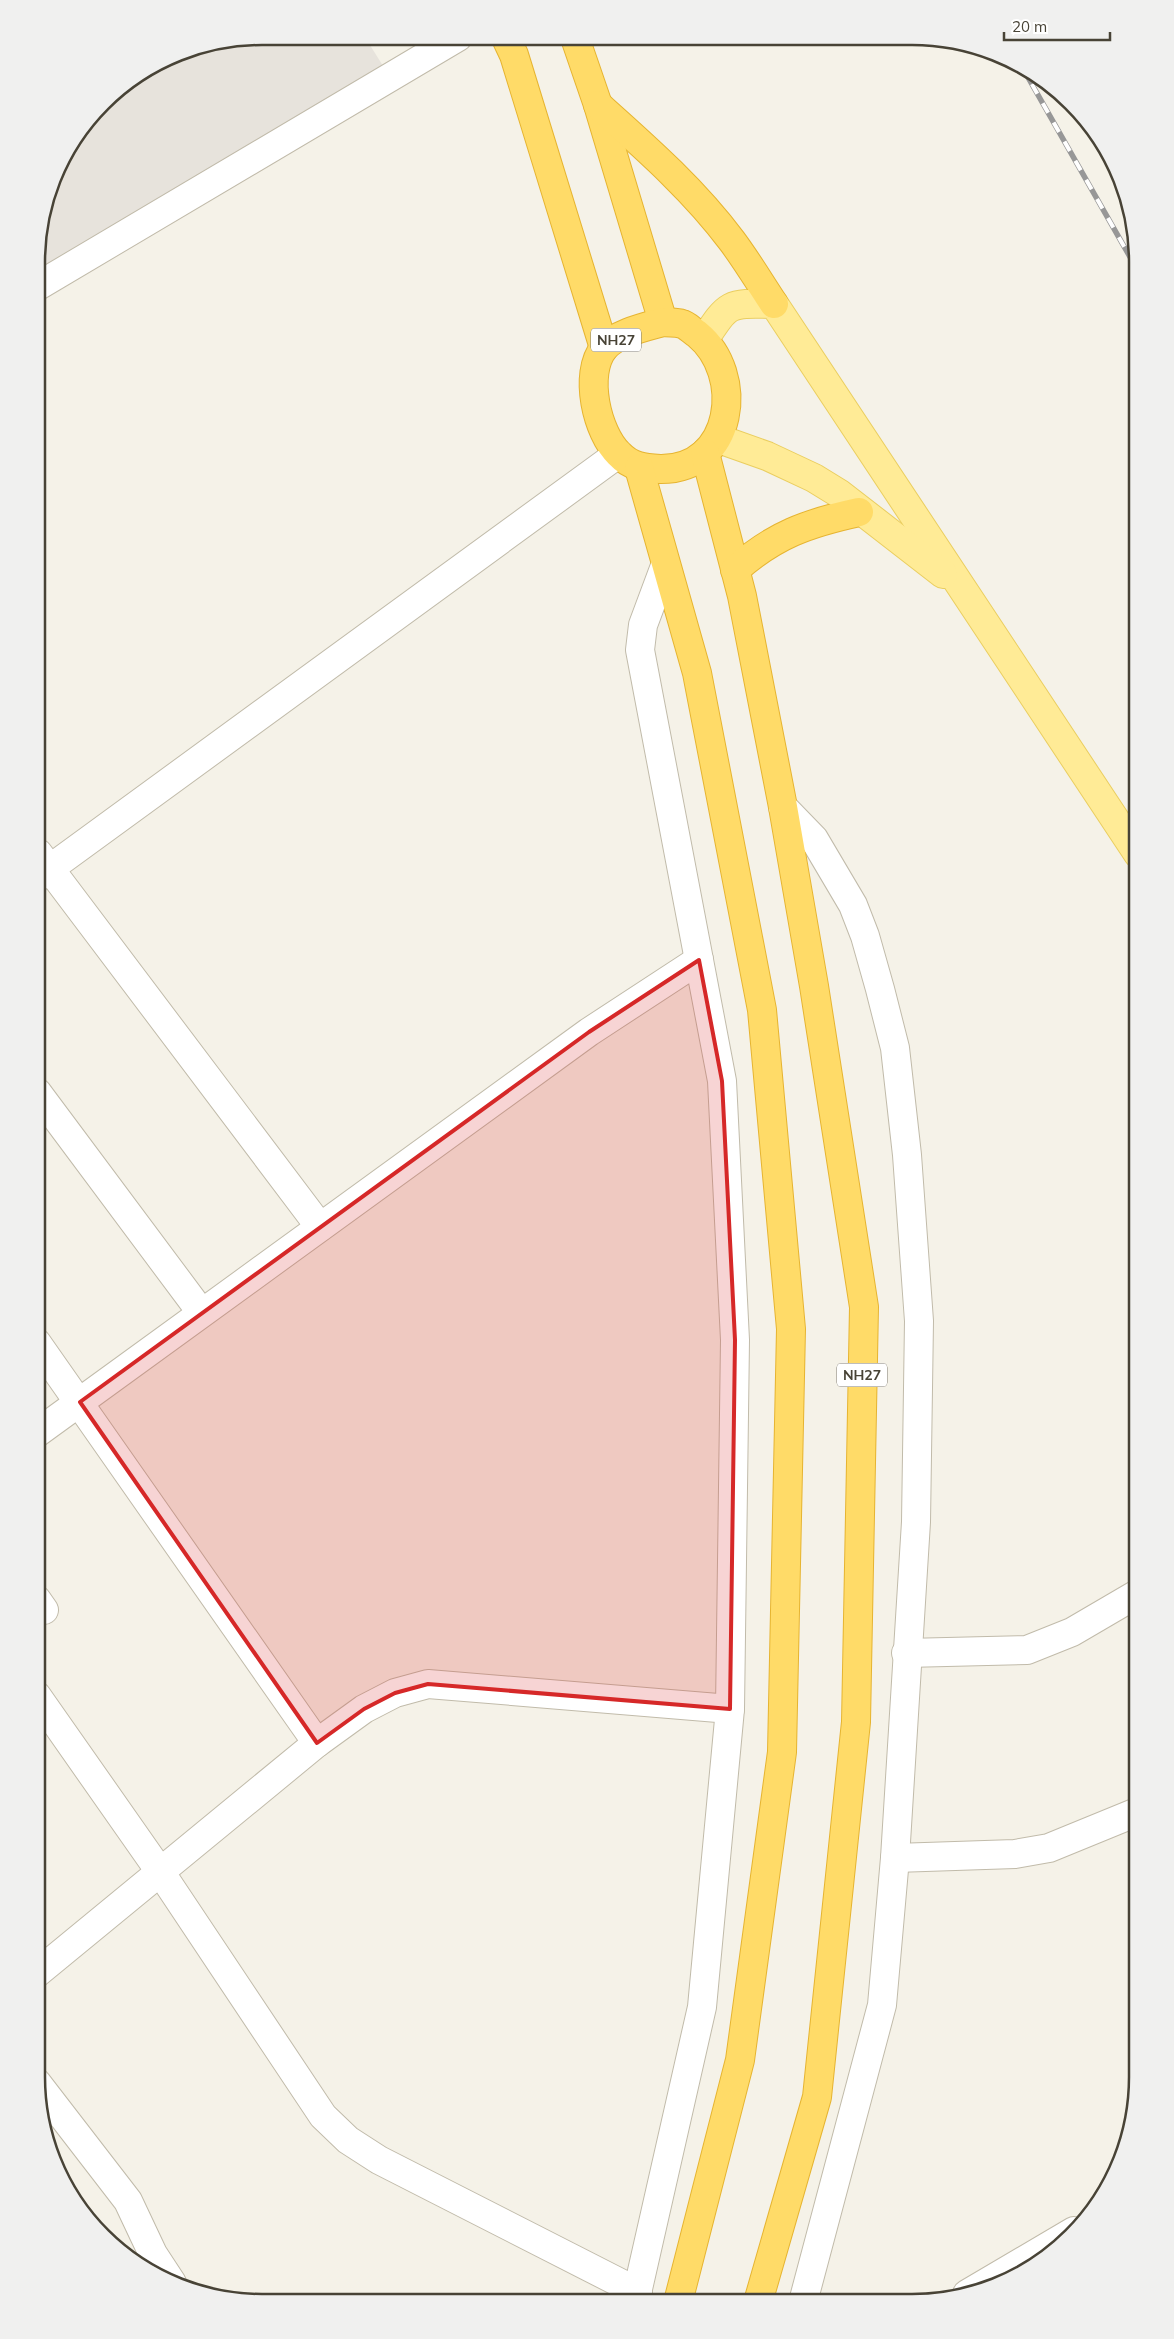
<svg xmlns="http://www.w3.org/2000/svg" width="1174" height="2339" font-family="Mulish,sans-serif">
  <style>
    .industrial { fill: #e7e3dc }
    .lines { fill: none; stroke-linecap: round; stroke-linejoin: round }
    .minor-casing { stroke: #c1bbaa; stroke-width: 30 }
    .major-casing { stroke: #eace60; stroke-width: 30 }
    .highway-casing { stroke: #e6b431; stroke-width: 30 }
    .minor { stroke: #fff; stroke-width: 28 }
    .major { stroke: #ffeb96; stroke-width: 28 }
    .highway { stroke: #ffdb68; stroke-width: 28 }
    .rail-casing { stroke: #979797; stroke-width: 5.5 }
    .rail { stroke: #fff; stroke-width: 4; stroke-dasharray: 11; stroke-linecap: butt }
    .marked { fill: #d62828; fill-opacity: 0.2; stroke: #d62828; stroke-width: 4; stroke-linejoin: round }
    .labels { text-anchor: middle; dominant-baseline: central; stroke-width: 4.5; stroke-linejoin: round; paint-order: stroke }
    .shield { fill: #fff; stroke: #7f7b72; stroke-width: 1 }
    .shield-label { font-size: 14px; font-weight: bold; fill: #484336 }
    .rim { fill: none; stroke: #484336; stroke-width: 2.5 }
  </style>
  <rect width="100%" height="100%" fill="#f5f2e8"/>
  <path class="industrial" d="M262 36 365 37 388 74 38 285V233L60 162 113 92 176 53Z"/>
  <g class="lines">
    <g class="minor-casing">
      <g id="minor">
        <path d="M38 286 458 37"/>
        <path d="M783 807 814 839 853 905 865 936 880 989 895 1048 907 1155 919 1321 916 1522 895 1858 882 2005 803 2302"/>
        <path d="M38 853 320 1227"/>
        <path d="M37 878 618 454"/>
        <path d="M37 1092 201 1312"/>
        <path d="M37 1343 317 1743"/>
        <path d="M37 1433 589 1032 699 960"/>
        <path d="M37 1600 44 1610"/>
        <path d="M906 1653 1027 1650 1072 1632 1137 1594"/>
        <path d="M37 1696 161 1873 323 2116 348 2140 379 2160 638 2292"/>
        <path d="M895 1858 1015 1854 1049 1848 1137 1812"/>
        <path d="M36 1974 317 1743 364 1709 395 1693 428 1684 730 1709"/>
        <path d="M37 2083 128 2201 153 2254 172 2283"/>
        <path d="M967 2294 1074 2231"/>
        <path d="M635 2302 702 2007 730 1709 735 1340 722 1081 640 650 643 625 665 566"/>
      </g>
    </g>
    <g class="major-casing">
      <g id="major">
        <path d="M704 340C729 302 728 303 774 304L1138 854"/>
        <path d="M719 439 767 456 814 478 840 494 943 574"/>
      </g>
    </g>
    <g class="highway-casing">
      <g id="highway">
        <path d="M506 38 514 55 604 348"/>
        <path d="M575 38 598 105 663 322"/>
        <path d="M598 105C645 147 694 190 732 241 747 261 760 283 774 304"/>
        <path d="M663 322C669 323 676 322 682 324 687 325 692 331 697 334 746 374 734 470 660 469 644 468 631 467 619 454 597 433 583 374 604 348 617 333 645 327 663 322Z"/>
        <path d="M705 453 742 596 783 807 814 986 864 1307 856 1722 817 2097 758 2302"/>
        <path d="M639 468 697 673 762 1010 791 1329 782 1752 740 2060 678 2302"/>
        <path d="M735 570C774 535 808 523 859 512"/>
      </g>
    </g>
    <use href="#minor" class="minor"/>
    <use href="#major" class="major"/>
    <use href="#highway" class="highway"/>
    <g class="rail-casing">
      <path id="rail" d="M1021 65 1138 271"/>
    </g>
    <use href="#rail" class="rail"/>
  </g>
  <path class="marked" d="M699 960 722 1081 735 1340 730 1709 428 1684 395 1693 364 1709 317 1743 80 1402 589 1032Z"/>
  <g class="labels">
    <g class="shield">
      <rect x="591" y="328.5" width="50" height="23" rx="4"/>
      <rect x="837" y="1363.5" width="50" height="23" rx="4"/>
    </g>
    <g class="shield-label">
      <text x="616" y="340">NH27</text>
      <text x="862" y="1375">NH27</text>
    </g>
  </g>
  <path d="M0 0H1174V2339H0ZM262 45H912A217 217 0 0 1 1129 262V2077A217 217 0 0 1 912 2294H262A217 217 0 0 1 45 2077V262A217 217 0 0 1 262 45Z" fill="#f0f0ef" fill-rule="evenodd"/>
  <path class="rim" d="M262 45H912A217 217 0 0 1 1129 262V2077A217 217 0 0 1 912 2294H262A217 217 0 0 1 45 2077V262A217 217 0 0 1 262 45Z"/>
  <path d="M1004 32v8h106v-8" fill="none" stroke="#484336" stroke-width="2.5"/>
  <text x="1012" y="32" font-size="15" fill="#484336" stroke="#ffffff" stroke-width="4" paint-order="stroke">20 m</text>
</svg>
